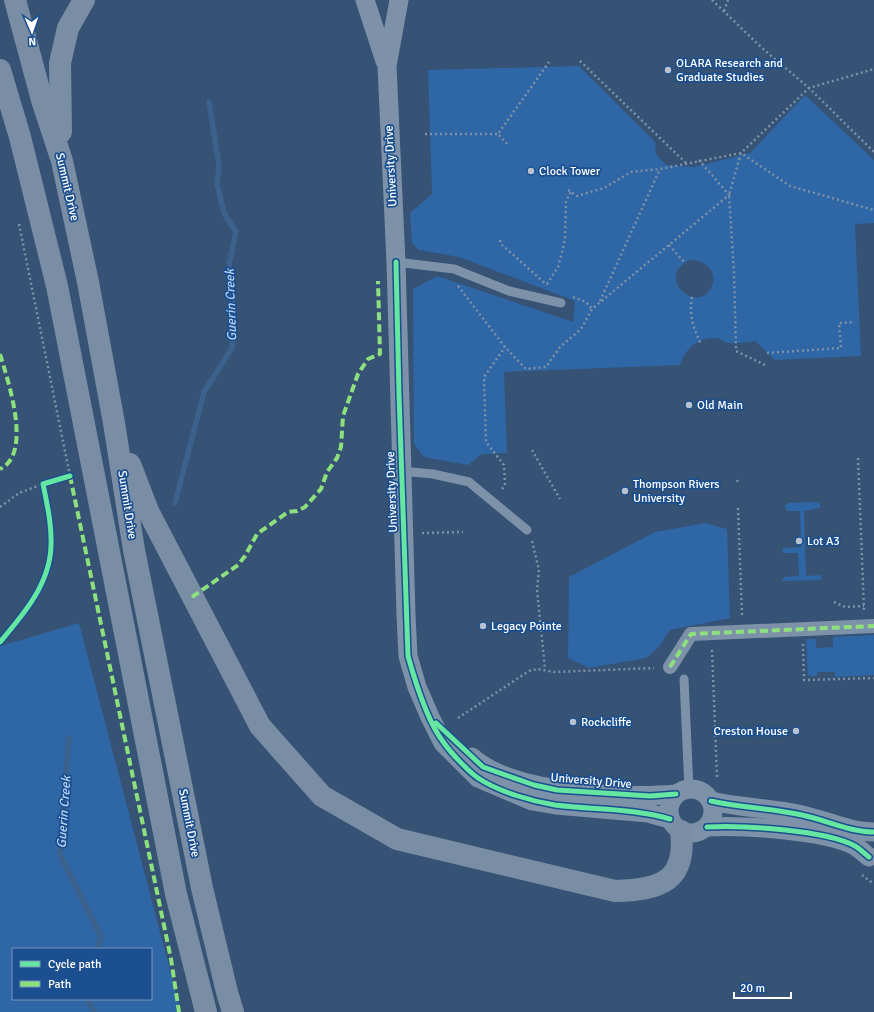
<svg xmlns="http://www.w3.org/2000/svg" width="874" height="1012" font-family="Signika,sans-serif">
  <style>
    .green { fill: #2f66a5; fill-rule: evenodd }
    .lines { fill: none; stroke-linecap: round; stroke-linejoin: round }
    .stream { stroke: #3b618d; stroke-width: 5.5 }
    .path { stroke: #7d92a8; stroke-width: 2.5; stroke-dasharray: 2 3; stroke-linecap: butt }
    .service { stroke: #7d92a8; stroke-width: 9 }
    .pedestrian { stroke: #7d92a8; stroke-width: 14 }
    .minor { stroke: #7d92a8; stroke-width: 19 }
    .secondary { stroke: #798da4; stroke-width: 22 }
    .quiet { stroke: #8de07e; stroke-width: 4; stroke-dasharray: 8 4; stroke-linecap: butt }
    .cycleway-casing { stroke: #1b4f8f; stroke-width: 8 }
    .cycleway { stroke: #66e7a1; stroke-width: 5 }
    .poi-dot { fill: #b9c2ce; stroke: #1b4f8f; stroke-width: 1.5 }
    .labels { text-anchor: middle; dominant-baseline: central; stroke-width: 3.5; stroke-linejoin: round; paint-order: stroke }
    .poi-label { font-size: 12px; fill: #fff; stroke: #1b4f8f; text-anchor: start }
    .street-label { font-size: 12px; fill: #fff; stroke: #1b4f8f }
    .water-label { font-size: 13px; font-style: italic; fill: #b5d3f5; stroke: #1b4f8f }
  </style>
  <rect width="100%" height="100%" fill="#365274"/>
  <g class="green">
    <path d="M579 66 655 142 656 154 666 165 694 167 750 153 805 95 874 160V223L855 224 861 356 775 360 755 341C747 342 738 344 730 343 725 343 720 338 715 338 698 337 684 350 680 365L504 372 507 453 482 454 468 465 424 457 414 444 413 289 437 276 573 322 575 301 459 257 419 250 412 243 410 213 432 194 428 70ZM690 260C704 260 718 270 712 286 698 317 653 276 690 260Z"/>
    <path d="M816 502 820 504V508L804 511 806 576 821 575 822 580 784 581 782 580 784 577 799 576 798 553H783V548L801 547 800 511H788L786 509 785 505 789 503Z"/>
    <path d="M706 523 727 529 730 618 670 630 658 648 646 658 589 668 568 658 569 577 655 532Z"/>
    <path d="M79 623 181 1012H0V646ZM13 949H151V999H13Z"/>
    <path d="M874 635V675L835 677V672H817V676H808L806 639H816V648L833 647V637Z"/>
  </g>
  <g class="lines">
    <g class="stream">
      <path d="M175 503 204 392 232 348 233 305 229 264 236 232 224 213 217 184 219 165 209 102"/>
      <path d="M69 738 60 855 101 937 98 949"/>
      <path d="M87 999 94 1012"/>
    </g>
    <g class="path">
      <path d="M712 0 762 48 809 88 874 152"/>
      <path d="M724 11 728 0"/>
      <path d="M580 61 686 163"/>
      <path d="M425 134H498"/>
      <path d="M507 144 498 134 549 62"/>
      <path d="M568 190 577 196 604 188 631 172 660 169 741 153 790 186 874 210"/>
      <path d="M19 224 70 476"/>
      <path d="M500 240 501 244 547 285"/>
      <path d="M669 245 685 263"/>
      <path d="M547 284 558 267 562 252 565 239 566 201 571 192"/>
      <path d="M458 286 505 347 526 369 546 367 560 347 581 329 592 309 729 195 699 160"/>
      <path d="M573 297 586 302 592 309"/>
      <path d="M692 297C689 315 693 328 701 344"/>
      <path d="M600 301 660 169"/>
      <path d="M767 353 841 348 839 323 855 322"/>
      <path d="M765 365 736 351 734 272 729 195 741 153 809 88 874 69"/>
      <path d="M532 450 560 499"/>
      <path d="M858 458 864 610"/>
      <path d="M737 480 738 483"/>
      <path d="M502 489 505 485 504 465 486 442 484 377 505 347"/>
      <path d="M0 507 19 493 43 484"/>
      <path d="M738 508 742 615"/>
      <path d="M422 533 463 532"/>
      <path d="M532 541 539 570 537 590 545 669"/>
      <path d="M834 602 845 607 864 606"/>
      <path d="M803 644 804 680 874 678"/>
      <path d="M712 650 717 777"/>
      <path d="M458 718 529 671 537 669 555 672 654 668"/>
      <path d="M862 875 874 884"/>
    </g>
    <g class="service">
      <path d="M396 262 454 269 509 291 561 303"/>
      <path d="M401 471 433 474 469 482 527 530"/>
      <path d="M684 679 689 789"/>
    </g>
    <path class="pedestrian" d="M670 667 691 634 874 626"/>
    <g class="minor">
      <path d="M365 0 385 61"/>
      <path d="M399 0 387 66 396 262 406 615 408 656 417 687 430 717 443 743 478 778 532 801 556 805 648 813 670 819"/>
      <path d="M472 757C511 793 624 799 676 794"/>
      <circle cx="691" cy="811" r="22"/>
      <path d="M711 801C741 808 772 808 802 815 826 820 849 832 874 832"/>
      <path d="M707 827C741 825 826 830 855 846 860 849 865 854 869 857"/>
    </g>
    <g class="secondary">
      <path d="M15 0 42 100 62 161 88 282 114 423 134 550 202 888 227 992 233 1012"/>
      <path d="M0 70 20 137 57 286 176 894 206 1012"/>
      <path d="M61 132 60 63 68 28 84 0"/>
      <path d="M130 464 148 511 260 726 322 796 397 839 615 891C659 890 687 882 681 831"/>
    </g>
    <g class="quiet">
      <path d="M0 354C8 381 33 454 0 469"/>
      <path d="M70 476 171 959 179 1012"/>
      <path d="M192 597 238 565 245 556 257 534 288 512 297 511 305 507 321 489 327 472 337 458 341 447 343 416 358 374 368 359 380 354 378 281"/>
      <path d="M670 667 691 634 874 626"/>
    </g>
    <g class="cycleway-casing">
      <g id="cycleway">
        <path d="M396 262 399 394 408 656C415 681 428 723 444 743 450 752 469 772 478 778 499 792 531 801 555 805 594 810 633 808 670 819"/>
        <path d="M0 642C23 615 50 584 51 546 52 525 47 504 43 484L70 476"/>
        <path d="M436 723 483 767 534 785 557 790 650 796 676 794"/>
        <path d="M711 801C741 808 772 808 802 815 826 820 849 832 874 832"/>
        <path d="M707 827C741 825 826 830 855 846 860 849 865 854 869 857"/>
      </g>
    </g>
    <use href="#cycleway" class="cycleway"/>
  </g>
  <g class="poi-dot">
    <circle cx="668" cy="70" r="4"/>
    <circle cx="531" cy="171" r="4"/>
    <circle cx="689" cy="405" r="4"/>
    <circle cx="625" cy="491" r="4"/>
    <circle cx="799" cy="541" r="4"/>
    <circle cx="483" cy="626" r="4"/>
    <circle cx="573" cy="722" r="4"/>
    <circle cx="796" cy="731" r="4"/>
  </g>
  <g class="labels">
    <g class="poi-label">
      <text x="676" y="63">OLARA Research and<tspan x="676" dy="14">Graduate Studies</tspan></text>
      <text x="539" y="171">Clock Tower</text>
      <text x="697" y="405">Old Main</text>
      <text x="633" y="484">Thompson Rivers<tspan x="633" dy="14">University</tspan></text>
      <text x="807" y="541">Lot A3</text>
      <text x="491" y="626">Legacy Pointe</text>
      <text x="581" y="722">Rockcliffe</text>
      <text x="788" y="731" text-anchor="end">Creston House</text>
    </g>
    <g class="street-label">
      <text transform="translate(391 166) rotate(-93)">University Drive</text>
      <text transform="translate(67 187) rotate(77)">Summit Drive</text>
      <text transform="translate(392 492) rotate(-92)">University Drive</text>
      <text transform="translate(127 505) rotate(81)">Summit Drive</text>
      <text transform="translate(591 781) rotate(5)">University Drive</text>
      <text transform="translate(189 823) rotate(79)">Summit Drive</text>
    </g>
    <g class="water-label">
      <text transform="translate(231 305) rotate(-92)">Guerin Creek</text>
      <text transform="translate(64 812) rotate(-86)">Guerin Creek</text>
    </g>
  </g>
  <rect x="12" y="948" width="140" height="52" fill="#1b4f8f" stroke="#7695bc"/>
  <rect x="20" y="961" width="20" height="6" fill="#66e7a1" stroke="#7695bc"/>
  <text x="48" y="968" font-size="12" fill="#ffffff">Cycle path</text>
  <rect x="20" y="981" width="20" height="6" fill="#8de07e" stroke="#7695bc"/>
  <text x="48" y="988" font-size="12" fill="#ffffff">Path</text>
  <g transform="translate(32 32) rotate(178)" stroke="#1b4f8f" stroke-width="3" paint-order="stroke">
  <path d="M0-3L7 15L0 10L-7 15Z" fill="#ffffff"/>
  <text y="-6" font-size="11" font-weight="bold" text-anchor="middle" fill="#ffffff">N</text>
  </g>
  <path d="M734 992v6h57v-6" fill="none" stroke="#ffffff" stroke-width="2"/>
  <text x="740" y="992" font-size="12" fill="#ffffff" stroke="#1b4f8f" stroke-width="3" paint-order="stroke">20 m</text>
</svg>
